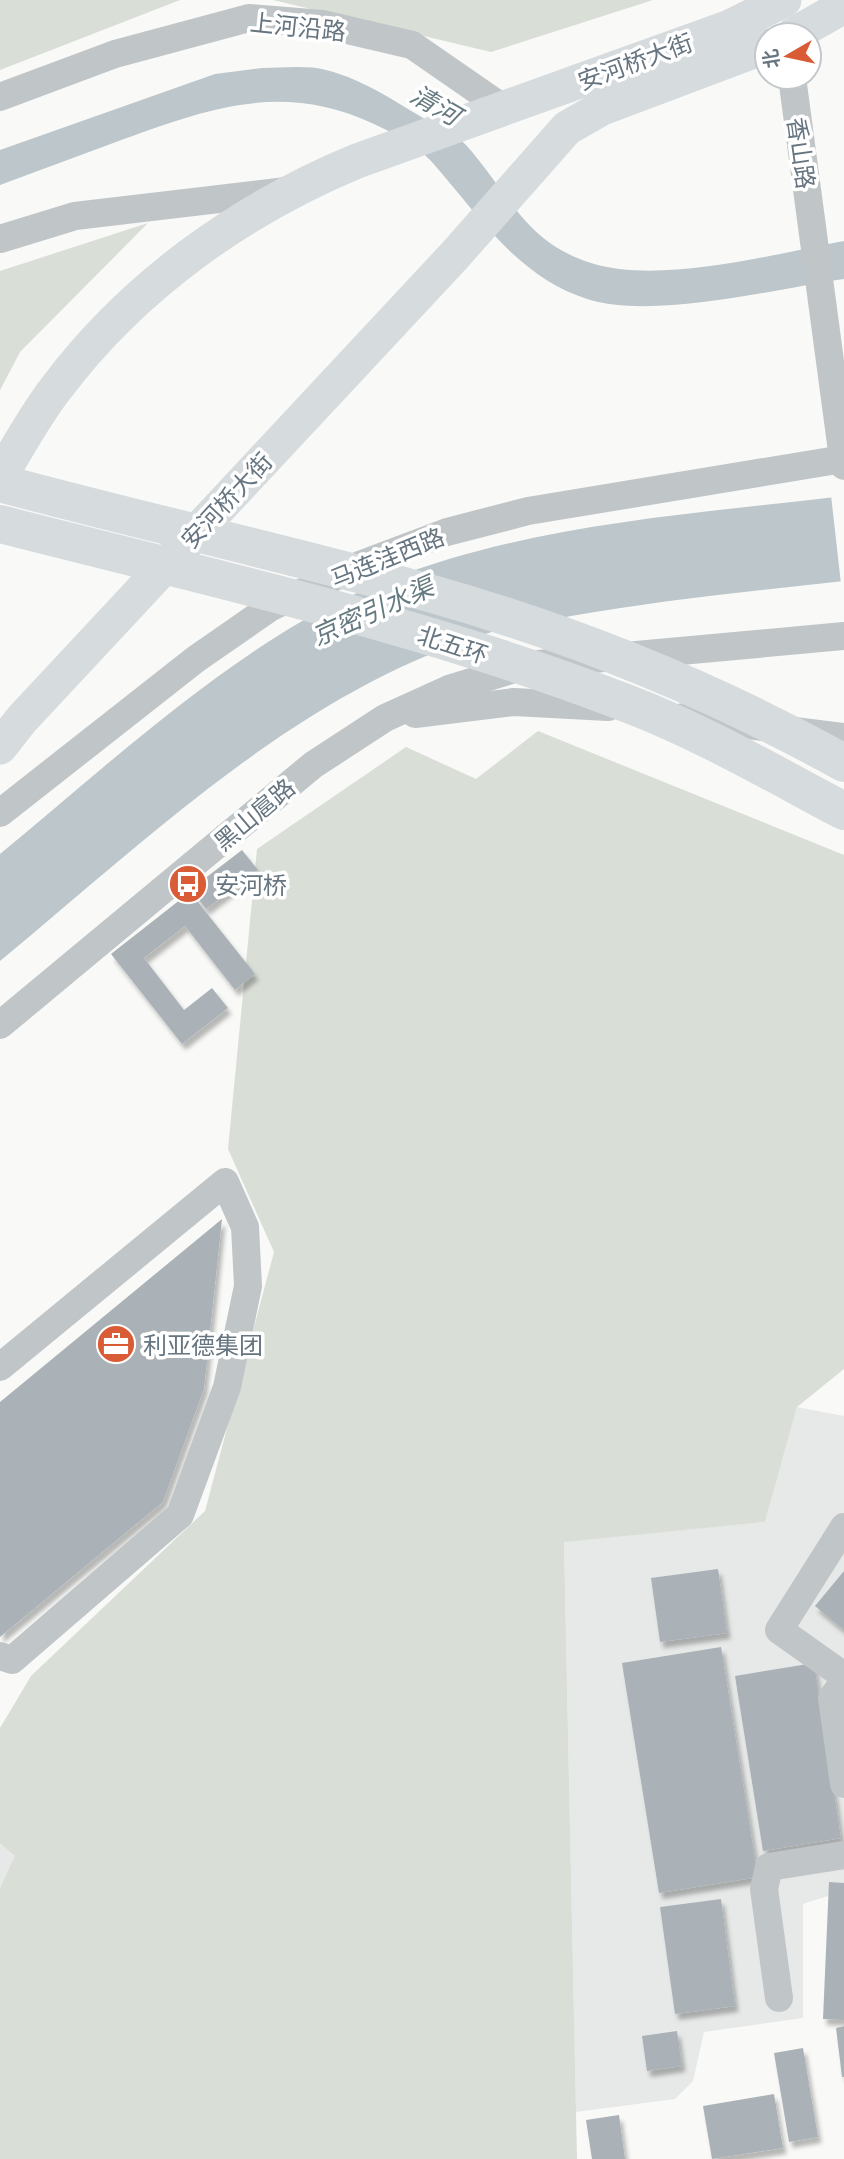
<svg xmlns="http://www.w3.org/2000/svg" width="844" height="2159" font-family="'Exo 2','Noto Sans SC',sans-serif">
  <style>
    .built { fill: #e7e8e8 }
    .green { fill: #d9ded6 }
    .water { fill: #bcc6cb }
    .pier { fill: #f9f9f7 }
    .building { fill: #aab2b7; filter: url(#shadow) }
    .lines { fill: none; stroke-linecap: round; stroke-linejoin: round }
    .minor { stroke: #c0c5c8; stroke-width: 28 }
    .major { stroke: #d6dbde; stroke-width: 35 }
    .highway { stroke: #d6dbde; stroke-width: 38 }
    .labels { text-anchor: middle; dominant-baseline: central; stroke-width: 7; stroke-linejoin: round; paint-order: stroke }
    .street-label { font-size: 24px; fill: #667580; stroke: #fff }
    .poi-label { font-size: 24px; fill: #667580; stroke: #fff; text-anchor: start }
    .water-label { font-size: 26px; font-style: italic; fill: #667a81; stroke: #fff }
  </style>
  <defs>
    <filter id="shadow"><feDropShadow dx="3.5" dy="6" stdDeviation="2" flood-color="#0004"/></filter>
  </defs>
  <rect width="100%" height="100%" fill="#f9f9f7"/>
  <g class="built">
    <path d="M797 1407 844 1416V1891L803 1904V2018L704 2032 693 2081 675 2099 576 2112 564 1541 765 1522Z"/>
    <path d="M0 1843 16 1856 0 1888Z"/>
  </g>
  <g class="green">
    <path d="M0 0H180L0 70Z"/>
    <path d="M273 0H653L491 52Z"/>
    <path d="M148 223 20 352 0 390V271Z"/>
    <path d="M538 731 844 855V1369L797 1407 765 1522 564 1542 577 2159H0V1888L15 1856 0 1843V1728L31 1676 205 1511 274 1252 228 1149 257 849 406 747 476 779Z"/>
  </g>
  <g class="water">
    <path d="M262 68C282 68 307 65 326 70 366 80 400 105 435 125 445 131 458 137 466 145 509 193 524 242 591 263 660 285 774 254 844 241V279C775 289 652 320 587 299 516 276 479 215 431 161 415 144 395 134 374 124 284 82 212 107 124 139 83 154 41 170 0 185V150L215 74Z"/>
    <path d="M844 496V581C753 591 661 600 571 616 547 621 522 624 498 630 302 688 154 834 0 961V854C91 779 179 698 279 635 447 528 652 519 844 496Z"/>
  </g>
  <path class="pier" d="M844 493V584H841L831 495Z"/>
  <g class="building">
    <path d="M242 850 258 870 206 909 191 889Z"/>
    <path d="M190 892 255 974 235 990 185 926 144 958 184 1010 212 988 228 1008 182 1044 111 954Z"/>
    <path d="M222 1219 204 1389 163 1502 0 1637V1402Z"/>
    <path d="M718 1569 727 1633 660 1642 651 1578Z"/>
    <path d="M844 1571V1630L815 1606Z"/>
    <path d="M721 1647 758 1877 659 1893 622 1663Z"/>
    <path d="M814 1663 841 1838 763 1851 735 1676Z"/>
    <path d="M829 1882 844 1883V2020L823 2019Z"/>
    <path d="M721 1899 735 2006 675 2014 660 1907Z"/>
    <path d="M844 2026V2077H842L836 2028Z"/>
    <path d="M677 2031 682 2066 647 2071 642 2036Z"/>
    <path d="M803 2048 818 2137 789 2142 774 2053Z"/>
    <path d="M774 2094 783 2148 712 2159 703 2106Z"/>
    <path d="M619 2115 625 2159H592L586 2120Z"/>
  </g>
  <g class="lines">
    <g class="minor">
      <path d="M792 77 844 466"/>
      <path d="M0 97 115 54 249 18 322 24 412 45 503 108"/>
      <path d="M0 239 75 216 286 191"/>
      <path d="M415 714 514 702 608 707"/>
      <path d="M683 717 844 737"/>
      <path d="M0 813 196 659 271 607 362 564 447 532 528 511 843 459"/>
      <path d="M0 1025 313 765 385 718 449 689 527 665 844 636"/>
      <path d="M0 1367 225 1182 245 1227 248 1286 227 1387 180 1515 12 1660 0 1656"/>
      <path d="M844 1527 779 1630 844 1676"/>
      <path d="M844 1682 832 1698 844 1784"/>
      <path d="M779 1998 764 1889 769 1867 844 1855"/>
    </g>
    <g class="major">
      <path d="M793 35 844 6"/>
      <path d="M0 477C18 447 35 415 57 387 133 286 241 209 357 161L730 27 784 0"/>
      <path d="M0 747 22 719 455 255 567 128 602 108 767 46"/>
    </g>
    <g class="highway">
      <path d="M0 483C140 521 282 552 422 591 569 632 711 689 844 763"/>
      <path d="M0 524C210 578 423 624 626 703 702 732 772 773 844 811"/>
    </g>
  </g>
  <defs>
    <g id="bus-disc" transform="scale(2.0125)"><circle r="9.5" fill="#d95c37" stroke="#fff"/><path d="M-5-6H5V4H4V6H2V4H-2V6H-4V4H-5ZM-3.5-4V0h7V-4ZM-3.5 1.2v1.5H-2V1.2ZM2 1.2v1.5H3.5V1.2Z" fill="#fff"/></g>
    <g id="office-disc" transform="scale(2.0125)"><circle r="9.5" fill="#d95c37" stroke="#fff"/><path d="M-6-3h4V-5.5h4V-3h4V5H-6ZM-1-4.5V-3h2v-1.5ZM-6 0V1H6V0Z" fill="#fff"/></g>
  </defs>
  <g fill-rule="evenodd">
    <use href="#bus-disc" x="188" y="884"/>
    <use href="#office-disc" x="116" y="1344"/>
  </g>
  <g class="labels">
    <g class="street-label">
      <text transform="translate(298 26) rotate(6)">上河沿路</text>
      <text transform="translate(635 61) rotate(-20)">安河桥大街</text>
      <text transform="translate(802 153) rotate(82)">香山路</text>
      <text transform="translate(226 500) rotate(-47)">安河桥大街</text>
      <text transform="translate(387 557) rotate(-22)">马连洼西路</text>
      <text transform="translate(453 644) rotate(18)">北五环</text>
      <text transform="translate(254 814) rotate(-40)">黑山扈路</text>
    </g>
    <g class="poi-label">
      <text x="215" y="884">安河桥</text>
      <text x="143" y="1344">利亚德集团</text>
    </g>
    <g class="water-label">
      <text transform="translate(436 104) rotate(30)">清河</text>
      <text transform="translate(372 610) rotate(-24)">京密引水渠</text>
    </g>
  </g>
  <g transform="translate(788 56) rotate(261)"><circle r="33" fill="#ffffff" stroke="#c2c8cc" stroke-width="2"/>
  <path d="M0-5L12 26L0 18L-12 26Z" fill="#d95c37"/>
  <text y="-10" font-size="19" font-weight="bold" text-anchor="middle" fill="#667580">北</text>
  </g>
</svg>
